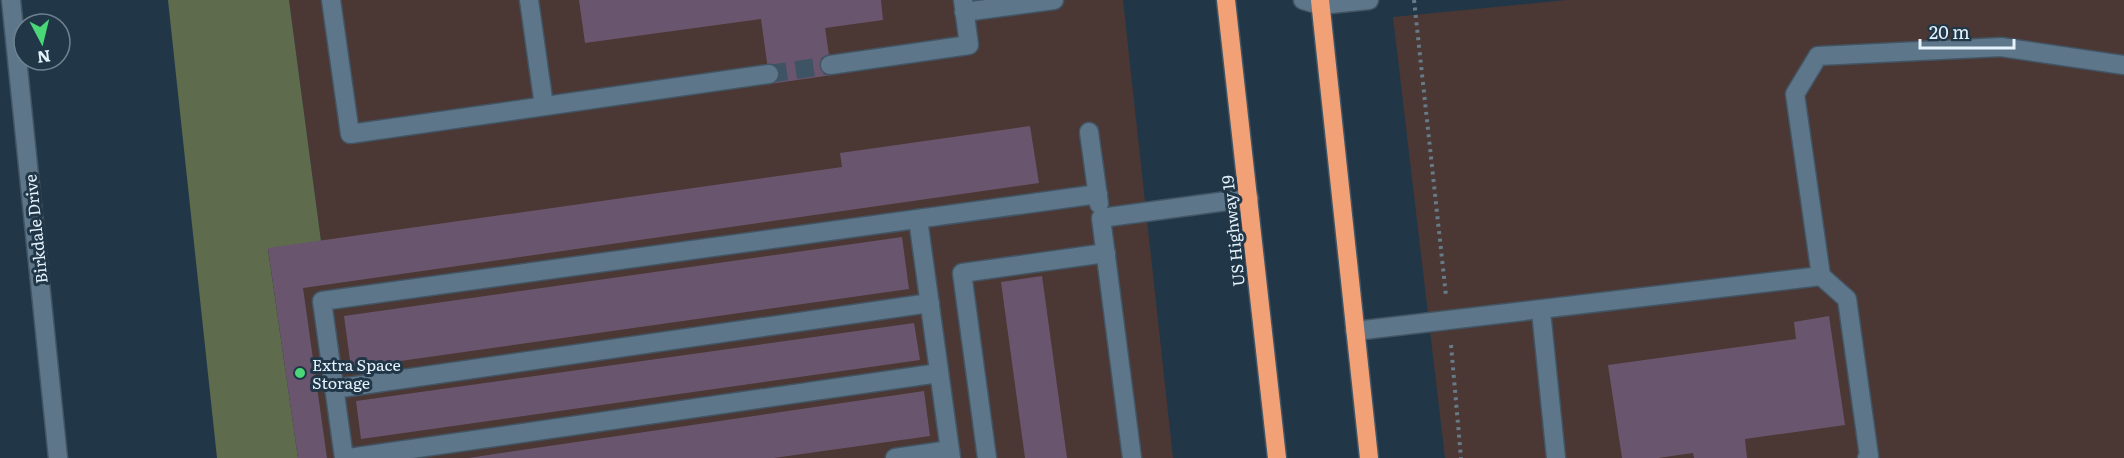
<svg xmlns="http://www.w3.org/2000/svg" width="2124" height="458" font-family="Literata,serif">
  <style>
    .commercial { fill: #4b3733 }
    .forest { fill: #5f6b4d }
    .building { fill: #6a556e }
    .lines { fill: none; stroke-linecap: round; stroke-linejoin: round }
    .minor-tunnel { stroke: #3e5363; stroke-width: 18; stroke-dasharray: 18 9; stroke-linecap: butt }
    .minor-casing { stroke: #425564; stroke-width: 21 }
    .highway-casing { stroke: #425564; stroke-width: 21 }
    .path { stroke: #677a88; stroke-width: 4; stroke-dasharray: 3 4.5; stroke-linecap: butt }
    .minor { stroke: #5e7689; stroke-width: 18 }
    .highway { stroke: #f2a075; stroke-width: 18 }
    .poi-dot { fill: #49d778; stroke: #213748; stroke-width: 2 }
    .labels { text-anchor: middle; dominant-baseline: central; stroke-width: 6; stroke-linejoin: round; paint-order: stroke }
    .street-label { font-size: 16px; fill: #e4f2fc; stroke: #213748 }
    .poi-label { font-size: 16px; fill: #e4f2fc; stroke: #213748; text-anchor: start }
  </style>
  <rect width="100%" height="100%" fill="#213748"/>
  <g class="commercial">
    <path d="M289 0H1123L1173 458H298L268 248 321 241Z"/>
    <path d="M1566 0H2124V458H1445L1393 17Z"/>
  </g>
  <path class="forest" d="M168 0H289L321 241 268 249 298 458H217Z"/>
  <g class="building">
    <path d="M579 0H881L883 20 825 28 832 75 770 84 761 19 585 43Z"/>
    <path d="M1030 126 1039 183 303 288 327 458H298L268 248 842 167 840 153Z"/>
    <path d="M902 237 909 289 351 368 344 316Z"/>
    <path d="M1042 276 1067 458H1025L1001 282Z"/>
    <path d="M1829 316 1845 425 1745 439 1747 458H1694L1693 453 1658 458H1622L1608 365 1796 339 1794 322Z"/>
    <path d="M914 323 920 360 361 439 356 401Z"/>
    <path d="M924 391 930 436 774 458H468Z"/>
  </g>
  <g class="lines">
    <path class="minor-tunnel" d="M769 74 830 65"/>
    <g class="minor-casing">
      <g id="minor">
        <path d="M11 0 58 458"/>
        <path d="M331 0 350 134 769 74"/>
        <path d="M529 0 544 106"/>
        <path d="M1303 0 1320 5 1369 0"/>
        <path d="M964 12 1054 0"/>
        <path d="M830 65 969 45 963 0"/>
        <path d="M1089 132 1099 204"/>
        <path d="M918 219 951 458"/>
        <path d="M1541 311 1556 458"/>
        <path d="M1355 331 1821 276"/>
        <path d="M334 389 930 303"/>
        <path d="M344 458 322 301 1098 194"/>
        <path d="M349 458 939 373"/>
        <path d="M895 458 950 450"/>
        <path d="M987 458 962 273 1106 253"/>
        <path d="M1132 458 1101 218 1249 198"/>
        <path d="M1867 458 1869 456 1847 299 1821 276 1795 94 1818 56 2001 47 2124 65"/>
      </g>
    </g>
    <g class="highway-casing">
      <g id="highway">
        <path d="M1226 0 1277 458"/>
        <path d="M1320 0 1369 458"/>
      </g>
    </g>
    <g class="path">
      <path d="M1414 0 1446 296"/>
      <path d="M1451 345 1461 458"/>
    </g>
    <use href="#minor" class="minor"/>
    <use href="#highway" class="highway"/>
  </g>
  <circle class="poi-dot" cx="300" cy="373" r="6"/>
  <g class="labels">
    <g class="street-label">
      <text transform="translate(35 229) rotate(-96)">Birkdale Drive</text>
      <text transform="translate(1232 231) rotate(-96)">US Highway 19</text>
    </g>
    <g class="poi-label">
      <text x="312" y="364">Extra Space<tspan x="312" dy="18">Storage</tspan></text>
    </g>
  </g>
  <g transform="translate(42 42) rotate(173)"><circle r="28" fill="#213748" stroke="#6f8290" stroke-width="1.5"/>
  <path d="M0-4.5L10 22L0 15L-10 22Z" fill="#49d778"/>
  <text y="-9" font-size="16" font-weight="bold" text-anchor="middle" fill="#e4f2fc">N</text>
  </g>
  <path d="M1920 39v9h94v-9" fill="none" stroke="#e4f2fc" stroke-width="3"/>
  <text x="1929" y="39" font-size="18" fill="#e4f2fc" stroke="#213748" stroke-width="4.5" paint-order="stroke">20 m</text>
</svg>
